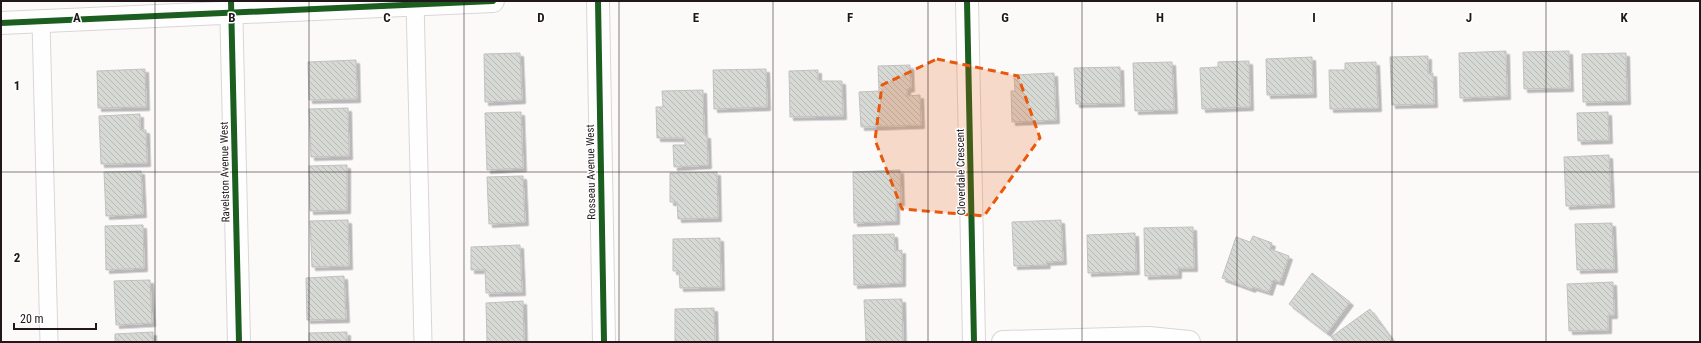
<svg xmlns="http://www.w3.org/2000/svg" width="1701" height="343" font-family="'Roboto Condensed',sans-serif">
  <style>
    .building { fill: url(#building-back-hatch); stroke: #c1c1bf; filter: url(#shadow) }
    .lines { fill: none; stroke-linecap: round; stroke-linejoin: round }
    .lane-casing { stroke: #dbd5d6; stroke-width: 19 }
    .street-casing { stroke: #dbd5d6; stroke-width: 24 }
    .lane { stroke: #fffefe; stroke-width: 17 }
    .street { stroke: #fffefe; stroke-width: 22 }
    .cycleway-casing { stroke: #fff; stroke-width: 8 }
    .cycleway { stroke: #1b5e20; stroke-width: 6 }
    .marked { fill: #e8590c; fill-opacity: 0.2; stroke: #e8590c; stroke-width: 3; stroke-dasharray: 8 5; stroke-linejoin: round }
    .grid { fill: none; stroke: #20181a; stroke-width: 1; stroke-opacity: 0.55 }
    .labels { text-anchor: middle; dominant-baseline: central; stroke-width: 3; stroke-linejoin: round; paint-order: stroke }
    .street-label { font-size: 11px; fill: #20181a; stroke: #fff }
    .grid-label { font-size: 13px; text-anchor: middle; font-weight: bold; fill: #20181a; stroke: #fff; stroke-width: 3; stroke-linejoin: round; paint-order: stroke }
  </style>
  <defs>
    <pattern id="building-back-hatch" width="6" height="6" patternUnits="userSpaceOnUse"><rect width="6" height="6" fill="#d7d9d5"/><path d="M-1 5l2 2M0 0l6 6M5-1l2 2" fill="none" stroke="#b8bab6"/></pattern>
    <filter id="shadow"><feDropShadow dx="3.5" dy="3.5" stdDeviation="0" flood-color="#0004"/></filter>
  </defs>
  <rect width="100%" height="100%" fill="#fcf9f9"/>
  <g class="building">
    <path d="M1506 51 1507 96 1460 98 1459 53Z"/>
    <path d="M1569 51 1570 88 1524 89 1523 52Z"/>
    <path d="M520 53 522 100 485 102 484 54Z"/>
    <path d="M1626 53 1627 101 1583 102 1582 54Z"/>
    <path d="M1428 56V74L1433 73 1434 104 1392 105 1390 57Z"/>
    <path d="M1312 57 1313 94 1267 95 1266 59Z"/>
    <path d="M356 60 357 99 309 100 308 62Z"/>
    <path d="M1249 61 1250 107 1202 109 1200 68 1218 67V62Z"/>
    <path d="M1172 62 1174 110 1135 111 1133 63Z"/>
    <path d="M1376 62 1378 108 1330 109 1329 70H1345V63Z"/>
    <path d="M910 65 911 88 907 89V96L920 95 921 125 861 127 859 92 879 91 878 66Z"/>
    <path d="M1120 67 1121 103 1076 104 1074 68Z"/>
    <path d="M145 69 146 107 98 108 97 71Z"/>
    <path d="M766 69 767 107 714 109 713 70Z"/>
    <path d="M818 70V81H842L843 116 790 117 789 71Z"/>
    <path d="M1054 73 1056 120 1012 122 1011 91H1015L1014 75Z"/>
    <path d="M703 90 704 135H707L708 165 674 167 673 145H685V138H657L656 107H663L662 91Z"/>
    <path d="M348 108 349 156 311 157 309 109Z"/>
    <path d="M521 112 523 168 487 170 485 113Z"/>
    <path d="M1608 112 1609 140 1578 141 1577 113Z"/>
    <path d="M140 114V130H146L147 163 101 164 99 116Z"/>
    <path d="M1609 155 1611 204 1566 206 1564 157Z"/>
    <path d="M347 165V210L310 211 309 166Z"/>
    <path d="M900 170 901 202H896V221L854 223 853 172Z"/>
    <path d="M141 171 143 214 106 216 104 172Z"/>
    <path d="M717 172 718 218 678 219 677 202H670V173Z"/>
    <path d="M523 176 525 222 489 224 487 177Z"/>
    <path d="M348 220 349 266 312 267 310 221Z"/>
    <path d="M1061 220 1063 261 1046 262 1047 265 1014 266 1012 222Z"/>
    <path d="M1612 223 1614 269 1577 270 1575 224Z"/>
    <path d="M143 225 144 268 106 270 105 226Z"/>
    <path d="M1193 227 1194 268H1178V275L1145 276 1144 228Z"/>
    <path d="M1135 233 1136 271 1088 273 1087 235Z"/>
    <path d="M894 234 895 251 902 250V283L854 285 853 235Z"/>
    <path d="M1253 236 1272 243 1270 249 1289 256 1280 282 1273 280 1269 292 1253 287 1252 289 1222 278 1236 237 1250 242Z"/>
    <path d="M720 238 721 287 680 288 679 271H673V239Z"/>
    <path d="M520 245 522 292 486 293 485 270H471V247Z"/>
    <path d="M1312 273 1350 302 1327 333 1289 304Z"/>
    <path d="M344 276 346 319 307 320 306 278Z"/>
    <path d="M150 280 152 323 116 325 114 281Z"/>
    <path d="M1613 282 1614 315H1608V330L1569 331 1567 284Z"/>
    <path d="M902 299 903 342H866L864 300Z"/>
    <path d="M523 301 524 342H487L486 303Z"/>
    <path d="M714 308 715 342H675V309Z"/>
    <path d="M1370 309 1394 342H1335L1331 337Z"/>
    <path d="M153 332V342H115V334Z"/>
    <path d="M347 332V342H309V333Z"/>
  </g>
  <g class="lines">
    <g class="lane-casing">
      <g id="lane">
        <path d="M415 1 423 342"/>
        <path d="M41 21 49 342"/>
      </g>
    </g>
    <g class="street-casing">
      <g id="street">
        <path d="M231 1 239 342"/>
        <path d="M598 1 604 342"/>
        <path d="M967 1 974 342"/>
        <path d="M1 23 493 1"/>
        <path d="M1003 342 1149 338 1189 342"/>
      </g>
    </g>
    <use href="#lane" class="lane"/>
    <use href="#street" class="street"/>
    <g class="cycleway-casing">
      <g id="cycleway">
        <path d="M231 1 239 342"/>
        <path d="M598 1 604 342"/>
        <path d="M967 1 974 342"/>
        <path d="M1 23 493 1"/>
      </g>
    </g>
    <use href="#cycleway" class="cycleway"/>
  </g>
  <path class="marked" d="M937 59 1018 76 1040 138 984 216 902 209 875 140 882 85Z"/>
  <path class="grid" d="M155 1V342M309 1V342M464 1V342M619 1V342M773 1V342M928 1V342M1082 1V342M1237 1V342M1392 1V342M1546 1V342M1 172H1700"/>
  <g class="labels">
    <g class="street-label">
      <text transform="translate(225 172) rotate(-91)">Ravelston Avenue West</text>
      <text transform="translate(591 172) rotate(-91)">Rosseau Avenue West</text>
      <text transform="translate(961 172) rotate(-91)">Cloverdale Crescent</text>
    </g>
  </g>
  <g class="grid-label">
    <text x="77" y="22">A</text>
    <text x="232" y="22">B</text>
    <text x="387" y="22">C</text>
    <text x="541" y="22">D</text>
    <text x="696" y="22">E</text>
    <text x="850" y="22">F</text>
    <text x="1005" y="22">G</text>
    <text x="1160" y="22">H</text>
    <text x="1314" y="22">I</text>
    <text x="1469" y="22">J</text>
    <text x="1624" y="22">K</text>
    <text x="17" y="90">1</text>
    <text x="17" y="262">2</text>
  </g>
  <rect width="1701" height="343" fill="none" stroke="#20181a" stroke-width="4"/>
  <path d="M14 323v6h82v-6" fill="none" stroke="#20181a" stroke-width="2"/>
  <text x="20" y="323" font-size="12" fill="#20181a" stroke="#ffffff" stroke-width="3" paint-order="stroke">20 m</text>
</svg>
